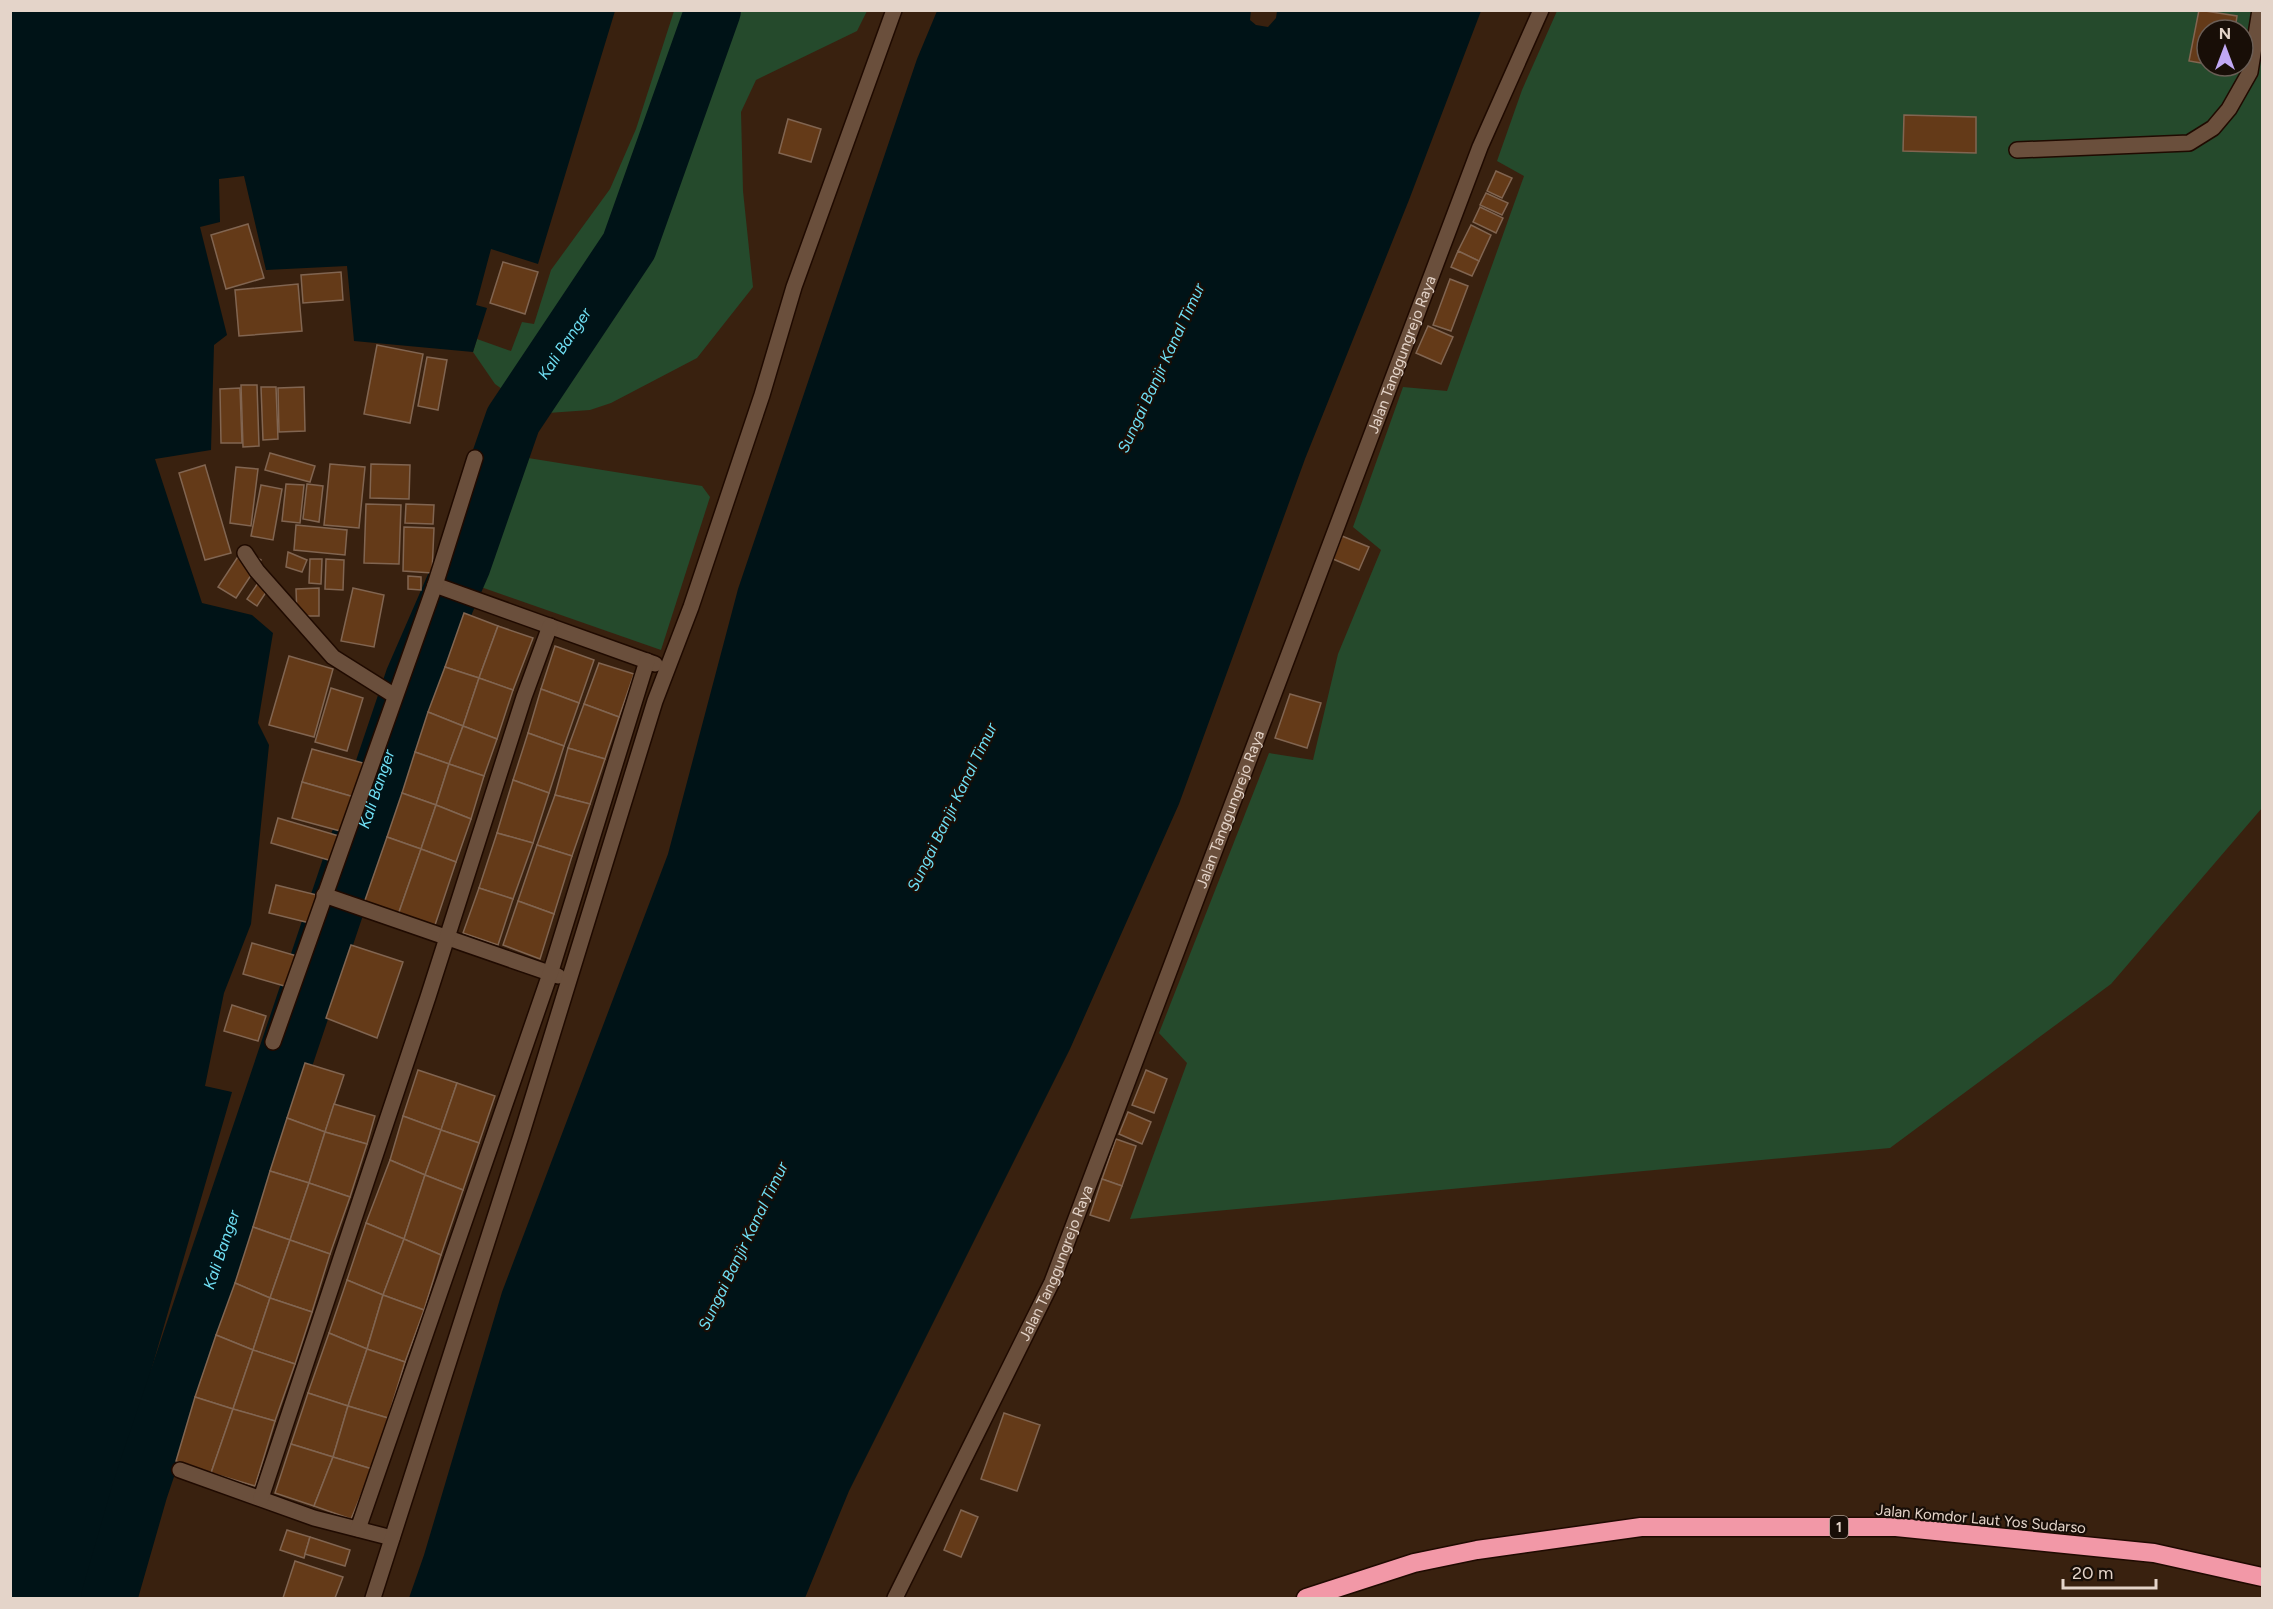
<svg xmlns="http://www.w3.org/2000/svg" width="2273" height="1609" font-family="Figtree,sans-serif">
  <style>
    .green { fill: #254a2c; fill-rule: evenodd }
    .water { fill: #001317 }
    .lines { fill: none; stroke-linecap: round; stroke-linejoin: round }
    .river { stroke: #001317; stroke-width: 56 }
    .building { fill: #643a18; stroke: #816551; stroke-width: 1.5 }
    .minor-casing { stroke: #1f0a00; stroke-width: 18 }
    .highway-casing { stroke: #1f0a00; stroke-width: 21 }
    .minor { stroke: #6a4f3c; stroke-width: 15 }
    .highway { stroke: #f298a7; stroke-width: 18 }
    .labels { text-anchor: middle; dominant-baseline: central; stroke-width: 4.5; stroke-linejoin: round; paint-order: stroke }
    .shield { fill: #180e07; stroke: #a7998f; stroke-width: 1.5 }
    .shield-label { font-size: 14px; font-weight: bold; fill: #e4d4c9 }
    .street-label { font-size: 15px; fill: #e4d4c9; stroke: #180e07 }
    .water-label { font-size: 16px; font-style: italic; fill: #6fdff4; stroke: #180e07 }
  </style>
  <rect width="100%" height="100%" fill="#39210f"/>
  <g class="green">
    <path d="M674 11H867L857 31 756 80 741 112 743 191 753 287 697 358 611 403 590 410 548 413 523 404 495 384 473 352 477 339 511 351 522 322 534 324 551 270 610 189 636 129Z"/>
    <path d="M1557 11H2262V808L2111 984 1890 1148 1130 1219 1187 1063 1159 1033 1269 753 1313 760 1338 654 1381 550 1353 527 1403 387 1447 391 1524 176 1497 161 1522 90ZM2207 30H2243V66H2207Z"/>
    <path d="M504 454 702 486 710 497 661 650 461 580Z"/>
  </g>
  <g class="water">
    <path d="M11 10 615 11 538 264 491 249 476 305 487 308 473 352 354 341 347 266 266 270 244 176 219 179 220 222 200 227 227 335 214 345 211 450 155 459 202 603 252 615 273 633 258 723 269 745 251 924 224 993 205 1086 232 1092 85 1598H10Z"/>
    <path d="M1251 10 1250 20 1256 25 1268 27 1276 18 1277 11H1481L1409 200 1305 459 1179 804 1070 1049 849 1491 805 1598H409L424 1555 502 1292 668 854 738 589 917 59 937 11Z"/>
  </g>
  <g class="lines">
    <path class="river" id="s1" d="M109 1598 140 1490 413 679 463 564 513 420 629 246 713 10"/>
  </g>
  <g class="building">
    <path d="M2199 10 2237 16 2235 30H2207V64L2189 61Z"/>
    <path d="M1904 115 1976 117V153L1903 151Z"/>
    <path d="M788 119 821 129 811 162 779 153Z"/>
    <path d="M1496 171 1512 178 1502 198 1487 191Z"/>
    <path d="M1486 193 1508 203 1502 215 1480 205Z"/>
    <path d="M1480 207 1503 218 1496 233 1473 222Z"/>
    <path d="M248 224 264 278 226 289 211 235Z"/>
    <path d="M1471 225 1491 235 1479 261 1458 251Z"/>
    <path d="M1458 251 1479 261 1472 276 1451 267Z"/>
    <path d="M503 262 538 272 525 314 490 303Z"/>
    <path d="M341 272 343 300 303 303 301 275Z"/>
    <path d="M1450 279 1468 286 1451 331 1433 325Z"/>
    <path d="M298 284 302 331 239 336 235 290Z"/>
    <path d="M1428 326 1453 337 1441 364 1416 353Z"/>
    <path d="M377 345 423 354 410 423 364 414Z"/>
    <path d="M427 357 447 360 438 410 418 406Z"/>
    <path d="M241 385H257L259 446 243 447Z"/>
    <path d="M261 387H276L278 439 263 440Z"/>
    <path d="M304 387 305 431 279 432 278 388Z"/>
    <path d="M240 388 242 443H221L220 389Z"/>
    <path d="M270 453 315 466 310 482 265 470Z"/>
    <path d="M330 464 365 467 359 528 324 525Z"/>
    <path d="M371 464 410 465 409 499 370 498Z"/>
    <path d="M205 465 231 553 205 560 179 473Z"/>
    <path d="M236 467 258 469 251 526 230 523Z"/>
    <path d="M286 484 304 485 300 523 282 521Z"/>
    <path d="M307 484 323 486 319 522 303 519Z"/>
    <path d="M261 485 282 489 273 540 251 536Z"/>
    <path d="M366 504 401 505 399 564 364 563Z"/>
    <path d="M406 504 434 505 433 524 405 523Z"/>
    <path d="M296 525 347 530 345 555 294 550Z"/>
    <path d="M404 527 434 528 432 573 403 571Z"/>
    <path d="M1342 536 1369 547 1359 570 1333 559Z"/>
    <path d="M243 549 261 560 236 598 218 587Z"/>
    <path d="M288 552 307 560 302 572 286 567Z"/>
    <path d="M310 559H322L321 584 309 583Z"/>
    <path d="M326 559 344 560 343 590 325 589Z"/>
    <path d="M265 573 274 580 257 606 247 599Z"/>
    <path d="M408 576 421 577V590L408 589Z"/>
    <path d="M319 588V616H297L296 589Z"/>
    <path d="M353 588 384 595 374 647 341 641Z"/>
    <path d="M464 613 498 626 479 678 445 667Z"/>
    <path d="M498 626 533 638 513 690 479 678Z"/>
    <path d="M555 646 594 660 579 703 541 689Z"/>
    <path d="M289 656 333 669 314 737 269 725Z"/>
    <path d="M599 663 634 674 619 717 584 704Z"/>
    <path d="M445 667 479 678 463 726 428 712Z"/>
    <path d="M479 678 513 690 497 739 463 726Z"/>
    <path d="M331 688 363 698 347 751 315 742Z"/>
    <path d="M541 689 579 703 564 746 528 733Z"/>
    <path d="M1290 694 1321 703 1307 748 1275 738Z"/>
    <path d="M584 704 619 717 605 759 568 748Z"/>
    <path d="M428 712 463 726 449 764 415 752Z"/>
    <path d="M463 726 497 739 484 776 449 764Z"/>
    <path d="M528 733 564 746 549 793 513 780Z"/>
    <path d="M568 748 605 759 590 804 555 795Z"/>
    <path d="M312 749 363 763 354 797 302 782Z"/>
    <path d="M415 752 449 764 436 805 402 793Z"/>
    <path d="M449 764 484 776 471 819 436 805Z"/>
    <path d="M513 780 549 793 533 843 497 833Z"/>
    <path d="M302 782 354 797 344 832 292 818Z"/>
    <path d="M402 793 436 805 421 849 387 837Z"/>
    <path d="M555 795 590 804 572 856 537 845Z"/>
    <path d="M436 805 471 819 456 862 421 849Z"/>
    <path d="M278 818 339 836 332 861 271 843Z"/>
    <path d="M497 833 533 843 513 899 479 888Z"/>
    <path d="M387 837 421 849 398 915 364 903Z"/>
    <path d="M537 845 572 856 554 914 518 901Z"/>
    <path d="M421 849 456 862 434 928 398 915Z"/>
    <path d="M276 885 321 896 314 924 269 913Z"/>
    <path d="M479 888 513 899 498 945 463 933Z"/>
    <path d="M518 901 554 914 540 959 503 945Z"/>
    <path d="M252 943 297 956 288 987 243 974Z"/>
    <path d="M351 945 403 962 377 1038 326 1018Z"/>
    <path d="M232 1005 266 1016 258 1041 224 1031Z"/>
    <path d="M305 1063 344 1075 325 1132 287 1118Z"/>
    <path d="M418 1070 457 1083 441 1130 403 1116Z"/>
    <path d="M1146 1070 1167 1079 1154 1113 1132 1105Z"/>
    <path d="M457 1083 495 1096 479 1143 441 1130Z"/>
    <path d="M334 1104 375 1116 367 1144 325 1132Z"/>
    <path d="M1128 1112 1151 1122 1142 1144 1119 1134Z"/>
    <path d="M403 1116 441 1130 425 1175 390 1160Z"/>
    <path d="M287 1118 325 1132 309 1183 270 1171Z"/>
    <path d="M441 1130 479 1143 463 1190 425 1175Z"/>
    <path d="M325 1132 367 1144 350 1197 309 1183Z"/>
    <path d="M1116 1139 1136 1146 1122 1186 1102 1179Z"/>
    <path d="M390 1160 425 1175 404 1239 366 1223Z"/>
    <path d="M270 1171 309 1183 290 1240 253 1227Z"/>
    <path d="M425 1175 463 1190 441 1255 404 1239Z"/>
    <path d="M1102 1179 1122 1186 1109 1221 1090 1215Z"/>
    <path d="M309 1183 350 1197 330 1254 290 1240Z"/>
    <path d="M366 1223 404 1239 383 1295 347 1280Z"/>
    <path d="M253 1227 290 1240 270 1298 235 1283Z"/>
    <path d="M404 1239 441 1255 424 1310 383 1295Z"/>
    <path d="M290 1240 330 1254 312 1312 270 1298Z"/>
    <path d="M347 1280 383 1295 367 1349 329 1333Z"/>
    <path d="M235 1283 270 1298 253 1350 216 1335Z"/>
    <path d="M383 1295 424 1310 405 1362 367 1349Z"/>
    <path d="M270 1298 312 1312 295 1364 253 1350Z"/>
    <path d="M329 1333 367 1349 348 1406 308 1393Z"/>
    <path d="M216 1335 253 1350 233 1409 195 1397Z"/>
    <path d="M367 1349 405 1362 388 1418 348 1406Z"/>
    <path d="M253 1350 295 1364 275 1421 233 1409Z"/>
    <path d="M308 1393 348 1406 333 1457 291 1444Z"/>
    <path d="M195 1397 233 1409 211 1473 176 1461Z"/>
    <path d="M348 1406 388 1418 372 1469 333 1457Z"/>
    <path d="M233 1409 275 1421 255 1486 211 1473Z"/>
    <path d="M1004 1413 1040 1425 1017 1491 981 1479Z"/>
    <path d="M291 1444 333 1457 314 1506 275 1493Z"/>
    <path d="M333 1457 372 1469 351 1519 314 1506Z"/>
    <path d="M961 1510 978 1517 961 1557 944 1550Z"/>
    <path d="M287 1530 310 1537 304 1558 280 1550Z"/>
    <path d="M310 1537 350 1550 345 1566 305 1554Z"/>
    <path d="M295 1561 343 1577 335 1598H283Z"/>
  </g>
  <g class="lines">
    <g class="minor-casing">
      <g id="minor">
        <path d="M2017 150 2189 143 2213 128 2229 109 2250 72 2260 10"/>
        <path d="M245 553 257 571 333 657 395 696"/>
        <path d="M435 585 655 664"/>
        <path d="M324 895 558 976"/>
        <path d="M273 1042 435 585 475 458"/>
        <path d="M180 1470 314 1518 392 1538"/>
        <path d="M261 1498 428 997 524 697 550 626"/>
        <path d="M358 1529 550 974 647 661"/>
        <path d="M373 1598 521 1136 655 701 691 607 762 395 794 287 894 10"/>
        <path id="s2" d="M895 1598 1052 1282 1480 147 1541 10"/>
      </g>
    </g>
    <g class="highway-casing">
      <path id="highway" d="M1306 1598 1414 1563 1477 1550 1641 1527H1896L2154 1553 2262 1577"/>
    </g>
    <use href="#minor" class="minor"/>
    <use href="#highway" class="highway"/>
  </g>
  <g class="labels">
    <rect class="shield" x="1830" y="1516" width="18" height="22" rx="4.5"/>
    <g class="shield-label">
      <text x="1839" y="1527">1</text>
    </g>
    <g class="street-label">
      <text stroke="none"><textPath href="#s2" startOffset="1344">Jalan Tanggungrejo Raya</textPath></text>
      <text stroke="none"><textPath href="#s2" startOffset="858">Jalan Tanggungrejo Raya</textPath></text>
      <text stroke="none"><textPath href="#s2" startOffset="372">Jalan Tanggungrejo Raya</textPath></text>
      <text transform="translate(1981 1519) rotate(5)">Jalan Komdor Laut Yos Sudarso</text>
    </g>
    <g class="water-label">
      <text stroke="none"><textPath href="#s1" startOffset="1338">Kali Banger</textPath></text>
      <text transform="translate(1161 368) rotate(-65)">Sungai Banjir Kanal Timur</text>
      <text stroke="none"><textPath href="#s1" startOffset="852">Kali Banger</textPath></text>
      <text transform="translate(952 807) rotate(-64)">Sungai Banjir Kanal Timur</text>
      <text transform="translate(743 1246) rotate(-64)">Sungai Banjir Kanal Timur</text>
      <text stroke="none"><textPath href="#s1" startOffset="366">Kali Banger</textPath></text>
    </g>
  </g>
  <rect width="2273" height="1609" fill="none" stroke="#e4d4c9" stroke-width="24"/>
  <g transform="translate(2225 48)"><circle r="28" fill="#180e07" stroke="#6a5d55" stroke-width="1.5"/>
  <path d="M0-4.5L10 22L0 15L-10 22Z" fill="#c0a8f4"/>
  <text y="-9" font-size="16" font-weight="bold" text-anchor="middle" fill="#e4d4c9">N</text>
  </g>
  <path d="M2063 1579v9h93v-9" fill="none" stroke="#e4d4c9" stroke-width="3"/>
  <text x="2072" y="1579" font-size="18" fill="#e4d4c9" stroke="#180e07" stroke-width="4.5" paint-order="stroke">20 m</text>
</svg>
